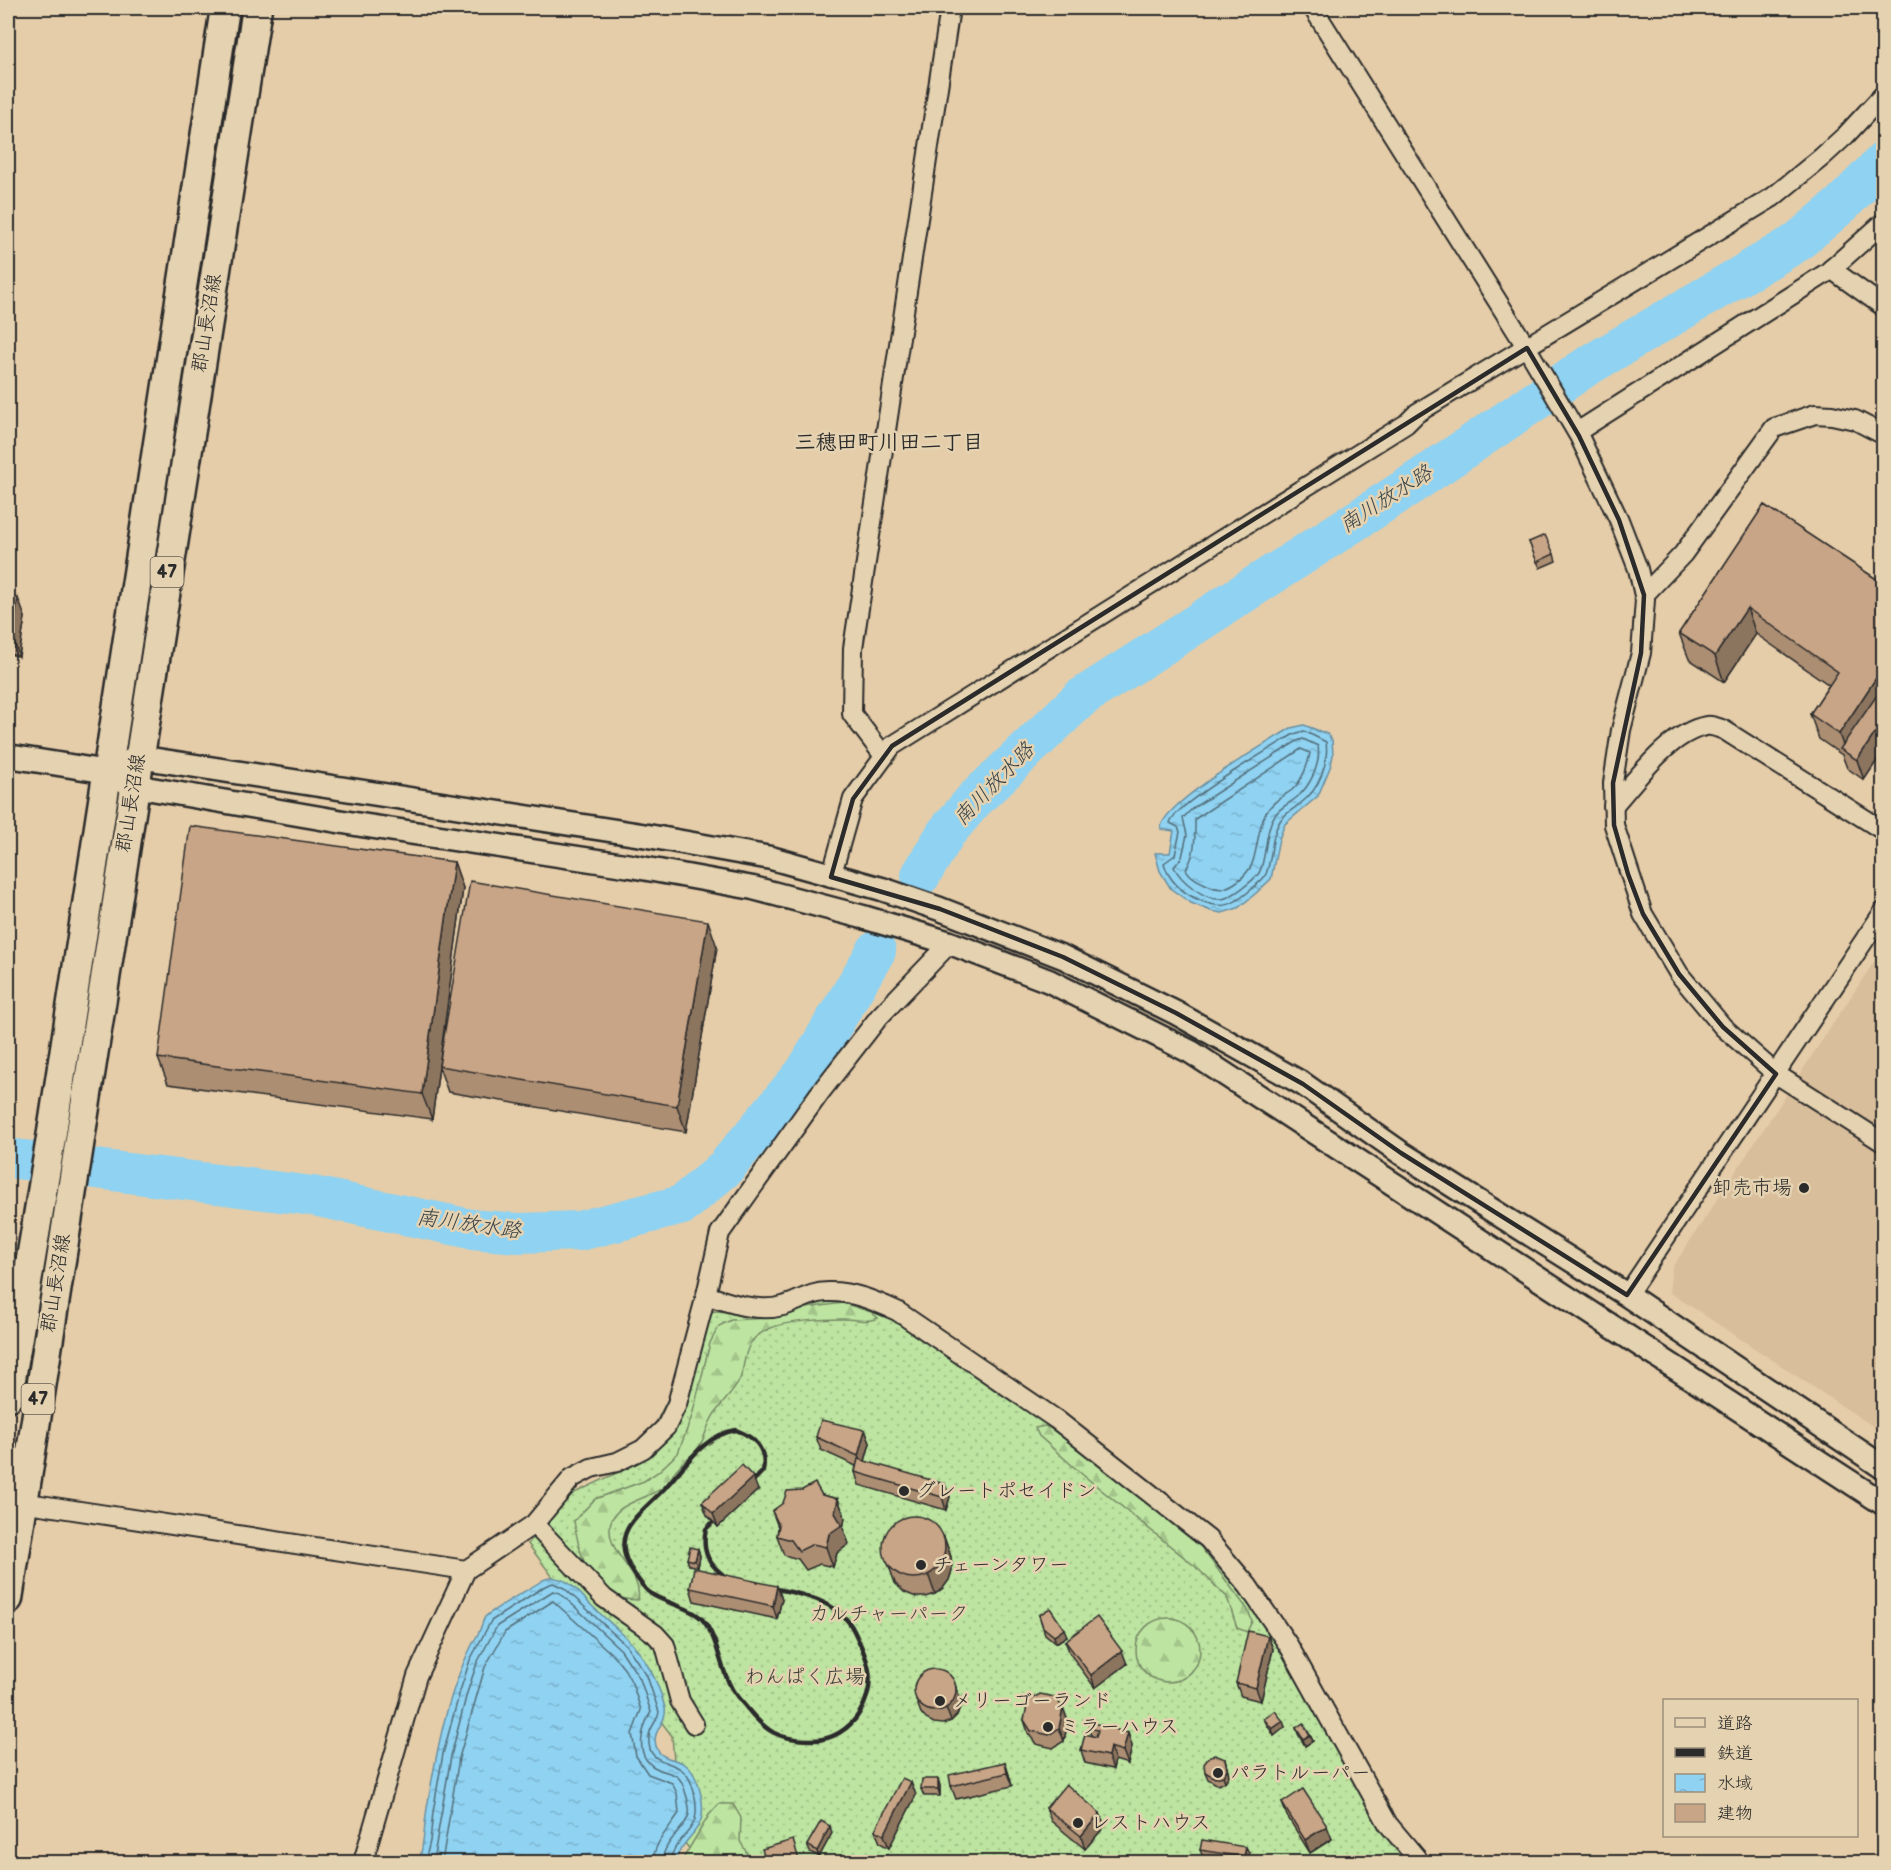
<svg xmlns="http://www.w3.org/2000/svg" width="1891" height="1870" font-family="'Balsamiq Sans','Klee One',sans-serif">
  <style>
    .built { fill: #d9be9c }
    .grass { fill: url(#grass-dots); stroke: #748866; stroke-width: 1.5 }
    .forest { fill: url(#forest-firs); stroke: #748866; stroke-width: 1.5 }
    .water { fill: url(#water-ripples); stroke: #678fa2; stroke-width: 1.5 }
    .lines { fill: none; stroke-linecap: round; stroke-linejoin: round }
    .shore { stroke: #536e7a; stroke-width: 1.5 }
    .river { stroke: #8fd2f1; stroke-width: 40 }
    .minor-casing { stroke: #2b2b2b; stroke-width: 22 }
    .tertiary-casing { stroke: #2b2b2b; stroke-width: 27 }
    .primary-casing { stroke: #2b2b2b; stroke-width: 33 }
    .minor { stroke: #e5d2b0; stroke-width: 18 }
    .tertiary { stroke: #e5d2b0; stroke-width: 22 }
    .primary { stroke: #e5d2b0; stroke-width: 28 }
    .rail { stroke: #2b2b2b; stroke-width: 4.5 }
    .wall { fill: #ac8e73; stroke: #2b2b2b; stroke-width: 1.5 }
    .shaded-wall { fill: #8c745e; stroke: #2b2b2b; stroke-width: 1.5 }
    .building { fill: #c8a586; stroke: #2b2b2b; stroke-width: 1.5 }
    .marked { fill: none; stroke: #2b2b2b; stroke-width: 4.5; stroke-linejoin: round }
    .poi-dot { fill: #2b2b2b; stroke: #e5d2b0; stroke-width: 2 }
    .labels { text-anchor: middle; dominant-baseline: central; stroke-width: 5; stroke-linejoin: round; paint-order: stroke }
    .shield { fill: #e5d2b0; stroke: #635d53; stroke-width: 1.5 }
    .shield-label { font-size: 18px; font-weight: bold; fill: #2b2b2b }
    .street-label { font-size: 20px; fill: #2b2b2b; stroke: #e5d2b0 }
    .poi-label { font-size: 20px; fill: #2b2b2b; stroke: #e5d2b0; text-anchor: start }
    .park-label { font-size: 20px; fill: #3a3e37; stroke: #e5d2b0 }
    .neighbourhood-label { font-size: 21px; font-weight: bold; fill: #2b2b2b; stroke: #e5d2b0 }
    .water-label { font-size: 21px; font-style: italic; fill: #3a4449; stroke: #e5d2b0 }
  </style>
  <defs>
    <pattern id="grass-dots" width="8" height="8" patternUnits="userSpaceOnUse" patternTransform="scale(1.5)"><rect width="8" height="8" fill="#bde4a0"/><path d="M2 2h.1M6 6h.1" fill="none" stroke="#a3c48a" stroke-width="1.8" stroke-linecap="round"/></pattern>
    <pattern id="forest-firs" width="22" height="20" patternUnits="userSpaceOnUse" patternTransform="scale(1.5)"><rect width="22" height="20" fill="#bde4a0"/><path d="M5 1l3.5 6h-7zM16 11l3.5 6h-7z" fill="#a3c48a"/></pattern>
    <pattern id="water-ripples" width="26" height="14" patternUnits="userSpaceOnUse" patternTransform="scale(1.5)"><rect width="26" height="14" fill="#8fd2f1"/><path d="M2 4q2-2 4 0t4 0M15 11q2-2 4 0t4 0" fill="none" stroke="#7cb4cf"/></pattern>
  </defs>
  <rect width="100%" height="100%" fill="#e6cda9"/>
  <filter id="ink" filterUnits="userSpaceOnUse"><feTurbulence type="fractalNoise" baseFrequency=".0167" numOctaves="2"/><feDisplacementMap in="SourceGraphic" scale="12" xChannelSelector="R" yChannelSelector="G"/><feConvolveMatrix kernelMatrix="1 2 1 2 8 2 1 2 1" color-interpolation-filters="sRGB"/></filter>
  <g filter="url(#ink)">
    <path class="built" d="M1883 948V1433L1669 1292 1672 1268Z"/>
    <path class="grass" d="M810 1300 861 1301 900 1318 1045 1417 1206 1545 1249 1598 1297 1672 1352 1774 1407 1862H700L680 1837 672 1736 528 1544 568 1496 634 1465 713 1311 770 1314Z"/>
    <g class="forest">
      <path d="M843 1303 871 1312 878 1318C865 1323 857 1319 843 1319 826 1319 786 1321 771 1328 764 1331 754 1337 750 1344 744 1354 744 1369 740 1379 733 1395 718 1405 711 1420 705 1431 704 1443 695 1452 689 1458 681 1463 675 1471 672 1476 670 1482 665 1486 647 1501 608 1502 610 1531 611 1557 643 1574 638 1600 592 1600 580 1560 574 1521L595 1499 644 1481 658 1472 678 1453 692 1416 710 1343 719 1326 731 1320 770 1318 791 1314 806 1308Z"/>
      <path d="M1045 1426 1059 1433 1201 1547 1248 1610 1252 1621 1247 1632 1237 1628 1227 1597 1196 1567 1083 1475 1039 1436 1035 1428Z"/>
      <circle cx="1168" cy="1650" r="32"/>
      <path d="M719 1804H733L741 1818 740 1841 752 1862H681L709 1815Z"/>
    </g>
    <g class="water">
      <path d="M1304 725 1327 734 1332 740 1333 755 1331 765 1318 796 1285 824 1279 839 1271 879 1255 894 1238 908 1222 913 1211 911 1191 903 1171 889 1160 871 1155 853H1170L1174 831 1161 829C1159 805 1269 742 1291 728Z"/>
      <path d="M552 1577C556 1578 562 1579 565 1581 574 1585 582 1596 589 1603 607 1621 629 1637 643 1658 653 1673 661 1691 665 1708 668 1724 648 1731 658 1751 662 1759 678 1759 686 1765 698 1774 704 1801 702 1815 701 1827 689 1837 683 1846 679 1850 677 1857 675 1862H419C424 1845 424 1827 427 1808 437 1749 448 1686 478 1634 481 1629 482 1622 485 1617 491 1610 533 1587 543 1580Z"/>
    </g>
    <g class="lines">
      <g class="shore">
        <path d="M1304 731 1326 742C1329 763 1319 790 1301 803 1294 809 1285 813 1280 821 1270 837 1273 857 1266 874 1264 879 1258 883 1254 887 1233 906 1223 911 1197 899 1181 892 1168 879 1164 863L1175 855 1180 832 1178 827 1170 823C1173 805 1273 747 1294 734Z"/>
        <path d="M1303 739 1318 746C1321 764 1310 787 1296 798 1287 805 1277 809 1272 820 1265 835 1266 861 1259 873 1253 881 1231 898 1222 899 1205 901 1181 881 1174 867L1182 857 1187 835 1183 818 1193 808 1297 741Z"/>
        <path d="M1301 749 1310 753C1308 765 1302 781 1292 790 1282 797 1271 803 1265 814 1257 830 1257 858 1250 868 1242 880 1225 893 1212 887 1203 883 1190 878 1186 869 1196 854 1195 836 1195 819Z"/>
        <path d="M425 1862 430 1841 433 1812 443 1754 460 1691 470 1660 491 1621 545 1586 553 1583 564 1588 626 1645 647 1676 659 1712C658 1721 649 1727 649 1737 647 1764 667 1759 682 1770 693 1778 697 1801 696 1814 695 1832 672 1842 670 1862"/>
        <path d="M433 1862 451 1756 467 1693 477 1663 497 1626 553 1591 560 1593 621 1650 640 1679 651 1712C642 1727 634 1754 654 1767 669 1776 679 1769 685 1791 687 1797 690 1807 689 1814 685 1831 664 1839 662 1862"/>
        <path d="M442 1862 459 1758 485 1667 505 1632 553 1601 614 1656 625 1670 632 1683 641 1710 632 1734 636 1756 648 1774 672 1783 677 1793 679 1813C669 1829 654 1842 653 1862"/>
      </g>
      <g class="river">
        <path d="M921 875 946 833 974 800 1081 698 1399 493 1586 367 1796 243 1841 205 1884 161"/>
        <path d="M8 1158 313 1196 471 1229 519 1233 579 1231 682 1205 725 1168 805 1072 876 951"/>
      </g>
      <g class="minor-casing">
        <g id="minor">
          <path d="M1313 8 1527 348 1579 436 1619 520 1638 569 1645 600 1641 653 1621 730 1613 783 1614 825 1643 914 1679 974 1723 1027 1776 1074 1884 1143"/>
          <path d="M1831 269 1884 307"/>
          <path d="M1577 432 1828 272 1884 222"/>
          <path d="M1644 595 1683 554 1774 428 1815 414 1832 415 1855 420 1884 435"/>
          <path d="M884 756 852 714 853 648 950 8"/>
          <path d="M1613 806C1637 779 1669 733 1706 726 1711 725 1719 728 1724 730L1884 831"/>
          <path d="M831 877 853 799 892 746 1406 424 1417 413 1773 197 1822 157 1846 135 1884 94"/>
          <path d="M950 943 879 1017 819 1094 720 1233 706 1295C730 1303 758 1313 783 1306 798 1302 811 1292 827 1292 852 1291 875 1301 897 1311L1057 1420 1208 1539 1248 1586 1289 1646 1388 1824 1420 1862"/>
          <path d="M1627 1295 1884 911"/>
          <path d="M8 1500 466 1570"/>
          <path d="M534 1524 604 1598 655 1634 665 1645 680 1701 694 1724"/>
          <path d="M363 1862 417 1676 466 1570 534 1524 572 1478 591 1468 617 1462 643 1449 666 1427 677 1404 706 1295"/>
        </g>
      </g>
      <g class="tertiary-casing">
        <g id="tertiary">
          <path d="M8 756 108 772 134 786 361 825 631 866 753 888 863 917 950 943 1049 981 1191 1052 1884 1504"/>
          <path d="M126 763 138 757 648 836 771 858 882 889 940 909 1063 957 1176 1013 1303 1084 1401 1153 1627 1295 1884 1468"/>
        </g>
      </g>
      <g class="primary-casing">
        <g id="primary">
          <path d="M8 1397 52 1132 225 8"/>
          <path d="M8 1599 257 8"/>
        </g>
      </g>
      <use href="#minor" class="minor"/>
      <use href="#tertiary" class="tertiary"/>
      <use href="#primary" class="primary"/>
      <path class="rail" d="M736 1430C755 1437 767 1450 763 1471L706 1529C701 1552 709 1566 729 1579 767 1590 835 1590 854 1631 868 1660 878 1681 860 1712 850 1729 831 1741 811 1740 779 1740 766 1732 746 1707 742 1702 736 1696 732 1689 719 1667 719 1639 702 1619 692 1608 666 1603 653 1595 645 1591 640 1582 635 1575 606 1534 637 1517 664 1489 685 1466 704 1435 736 1430Z"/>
    </g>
    <g class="wall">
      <path d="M1764 505 1884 584V750L1864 780 1847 768 1842 755 1819 739 1810 714 1829 685 1756 634 1724 682 1689 659 1679 633Z"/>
      <path d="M1529 542 1554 554 1556 561 1540 568Z"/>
      <path d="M8 596 25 617 19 656 8 654Z"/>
      <path d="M454 862 463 888 440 1057 717 947 686 1132 448 1092 439 1067 432 1119 168 1084 158 1058Z"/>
      <path d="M865 1430 870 1443 865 1461 950 1497 946 1510 859 1485 855 1472 856 1466 821 1450 816 1437Z"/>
      <path d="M758 1490 718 1527 707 1515 702 1502Z"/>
      <path d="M822 1495 838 1499 845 1518 843 1528 849 1544 837 1553 833 1567 820 1564 806 1570 798 1559 784 1555 777 1536 778 1527 772 1511Z"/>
      <path d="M944 1537 951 1557 952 1570 949 1580 943 1588 935 1594 926 1597H916L904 1592 895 1583 884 1552Z"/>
      <path d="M698 1549 700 1556 698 1567 689 1565 687 1559Z"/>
      <path d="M777 1586 782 1599 777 1619 694 1601 690 1588Z"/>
      <path d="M1039 1615 1067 1636 1056 1643 1045 1634Z"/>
      <path d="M1268 1636 1273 1649 1261 1701 1241 1696 1236 1683Z"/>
      <path d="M1065 1641 1127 1664 1095 1688 1070 1654Z"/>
      <path d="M955 1685 960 1698V1707L957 1715 951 1721 943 1724 934 1723 926 1719 921 1713 916 1700Z"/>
      <path d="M1063 1708 1068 1721 1064 1741 1053 1748 1036 1744 1028 1733 1024 1720Z"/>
      <path d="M1264 1719 1285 1727 1274 1736 1267 1725Z"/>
      <path d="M1088 1728 1128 1733 1132 1746 1128 1764 1115 1760 1113 1769 1085 1763 1081 1750 1091 1735Z"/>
      <path d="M1296 1728 1310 1735 1313 1741 1305 1746 1298 1734Z"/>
      <path d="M1225 1759 1229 1775 1225 1782 1218 1785 1208 1779 1205 1772Z"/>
      <path d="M1005 1762 1009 1775 1012 1786 956 1799 951 1786Z"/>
      <path d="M938 1779 940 1786V1796H924L921 1789Z"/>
      <path d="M916 1795 889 1848 880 1843 875 1830Z"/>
      <path d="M1282 1803 1332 1839 1310 1853 1287 1816Z"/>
      <path d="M1046 1808 1105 1826 1085 1849 1051 1821Z"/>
      <path d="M832 1833 819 1857 810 1852 807 1845Z"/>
      <path d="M1246 1847 1249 1853 1247 1863H1240L1203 1857 1200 1850Z"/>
    </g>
    <g class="shaded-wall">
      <path d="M18 598 25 617 19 656 12 637Z"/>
      <path d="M1747 608 1756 634 1724 682 1715 656Z"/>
      <path d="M1884 666V706L1846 753 1839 734Z"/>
      <path d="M1884 720V750L1864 780 1857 760Z"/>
      <path d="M454 862 463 888 432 1119 422 1094Z"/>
      <path d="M708 921 717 947 686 1132 677 1106Z"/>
      <path d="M865 1430 870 1443 863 1468 858 1456Z"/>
      <path d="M753 1477 758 1490 718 1527 713 1514Z"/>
      <path d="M945 1484 950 1497 946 1510 942 1497Z"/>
      <path d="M838 1499 845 1518 843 1528 849 1544 837 1553 833 1567 826 1547Z"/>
      <path d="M944 1537 951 1557 952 1570 949 1580 943 1588 935 1594 928 1574Z"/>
      <path d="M698 1549 700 1556 698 1567 695 1561Z"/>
      <path d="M777 1586 782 1599 777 1619 773 1606Z"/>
      <path d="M1064 1629 1067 1636 1056 1643 1054 1636Z"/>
      <path d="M1268 1636 1273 1649 1261 1701 1256 1688Z"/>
      <path d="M1122 1651 1127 1664 1095 1688 1091 1675Z"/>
      <path d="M955 1685 960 1698V1707L957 1715 951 1721 946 1708Z"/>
      <path d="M1063 1708 1068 1721 1064 1741 1059 1728Z"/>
      <path d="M1283 1721 1285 1727 1274 1736 1272 1729Z"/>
      <path d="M1128 1733 1132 1746 1128 1764 1123 1751Z"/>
      <path d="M1310 1735 1313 1741 1305 1746 1303 1739Z"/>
      <path d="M1110 1747 1115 1760 1113 1769 1108 1756Z"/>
      <path d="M1225 1759 1229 1775 1225 1782 1223 1776Z"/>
      <path d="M1005 1762 1009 1775 1012 1786 1007 1773Z"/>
      <path d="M938 1779 940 1786V1796L938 1789Z"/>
      <path d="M911 1782 916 1795 889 1848 884 1835Z"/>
      <path d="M1100 1813 1105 1826 1085 1849 1081 1836Z"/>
      <path d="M830 1826 832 1833 819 1857 817 1851Z"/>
      <path d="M1327 1826 1332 1839 1310 1853 1305 1840Z"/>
      <path d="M1246 1847 1249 1853 1247 1863 1244 1857Z"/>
    </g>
    <g class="building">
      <path d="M1764 505 1884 584V666L1839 734 1810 714 1838 672 1747 608 1715 656 1679 633Z"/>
      <path d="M1545 535 1554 554 1537 562 1529 542Z"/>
      <path d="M8 596 18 598 12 637 8 636Z"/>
      <path d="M1884 685V720L1857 760 1840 749Z"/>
      <path d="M190 826 454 862 422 1094 158 1058Z"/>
      <path d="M470 881 708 921 677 1106 439 1066Z"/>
      <path d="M821 1420 865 1430 858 1456 816 1437Z"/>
      <path d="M858 1459 945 1484 942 1497 855 1472Z"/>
      <path d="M742 1465 753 1477 713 1514 702 1502Z"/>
      <path d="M815 1483 822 1495 838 1499 835 1513 842 1525 829 1534 826 1547 813 1544 799 1551 791 1540 777 1536 779 1525 772 1511 783 1503 787 1491 802 1490Z"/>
      <circle cx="914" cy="1547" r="31"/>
      <path d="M690 1547 698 1549 695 1561 687 1559Z"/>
      <path d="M694 1568 777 1586 773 1606 690 1588Z"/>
      <path d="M1050 1608 1064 1629 1054 1636 1043 1627 1039 1615Z"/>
      <path d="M1097 1617 1122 1651 1091 1675 1065 1641Z"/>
      <path d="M1248 1631 1268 1636 1256 1688 1236 1683Z"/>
      <circle cx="935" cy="1690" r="21"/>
      <path d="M1040 1694 1055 1697 1063 1708 1059 1728 1049 1735 1031 1731 1024 1720 1028 1701Z"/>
      <path d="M1275 1711 1283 1721 1272 1729 1264 1719Z"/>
      <path d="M1090 1722 1128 1733 1123 1751 1110 1747 1108 1756 1081 1750 1085 1734 1096 1737 1098 1730 1088 1728Z"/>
      <path d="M1303 1723 1310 1735 1303 1739 1296 1728Z"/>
      <path d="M1215 1755 1225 1759 1227 1769 1223 1776 1215 1778 1205 1772 1204 1764 1210 1756Z"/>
      <path d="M1005 1762 1007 1773 951 1786 949 1775Z"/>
      <path d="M902 1778 911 1782 884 1835 875 1830Z"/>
      <path d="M922 1779H938V1789H921Z"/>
      <path d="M1066 1784 1100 1813 1081 1836 1046 1808Z"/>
      <path d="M1303 1789 1327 1826 1305 1840 1282 1803Z"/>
      <path d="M821 1821 830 1826 817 1851 807 1845Z"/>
      <path d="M793 1840 800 1863H766L762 1849Z"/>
      <path d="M1202 1840 1246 1847 1244 1857 1200 1850Z"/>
      <path d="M888 1855 889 1863H849Z"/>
    </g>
  </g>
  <path class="marked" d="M1527 348 1579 436 1619 520 1644 595 1641 653 1613 783 1614 825 1628 874 1643 914 1679 974 1723 1027 1776 1074 1627 1295 1401 1153 1303 1084 1176 1013 1063 957 940 909 831 877 853 799 892 746Z"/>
  <g class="poi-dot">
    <circle cx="1804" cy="1188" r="6"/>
    <circle cx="904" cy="1491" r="6"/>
    <circle cx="921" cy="1565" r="6"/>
    <circle cx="940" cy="1701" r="6"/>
    <circle cx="1048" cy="1727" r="6"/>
    <circle cx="1218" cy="1773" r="6"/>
    <circle cx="1078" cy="1823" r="6"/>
  </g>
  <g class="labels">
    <g class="shield">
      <rect x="150.5" y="557" width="33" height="30" rx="4.5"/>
      <rect x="21.5" y="1384" width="33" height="30" rx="4.5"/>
    </g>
    <g class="shield-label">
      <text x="167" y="572">47</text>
      <text x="38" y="1399">47</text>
    </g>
    <g class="street-label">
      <text transform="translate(207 323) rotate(-81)">郡山長沼線</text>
      <text transform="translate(131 803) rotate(-81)">郡山長沼線</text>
      <text transform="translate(56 1283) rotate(-81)">郡山長沼線</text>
    </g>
    <g class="poi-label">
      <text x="1792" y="1188" text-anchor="end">卸売市場</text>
      <text x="916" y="1491">グレートポセイドン</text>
      <text x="933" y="1565">チェーンタワー</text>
      <text x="952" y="1701">メリーゴーランド</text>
      <text x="1060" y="1727">ミラーハウス</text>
      <text x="1230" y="1773">パラトルーパー</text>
      <text x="1090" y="1823">レストハウス</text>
    </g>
    <g class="park-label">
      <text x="889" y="1614">カルチャーパーク</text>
      <text x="805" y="1677">わんぱく広場</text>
    </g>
    <g class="neighbourhood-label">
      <text x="889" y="442">三穂田町川田二丁目</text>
    </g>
    <g class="water-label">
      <text transform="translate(1386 499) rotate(-33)">南川放水路</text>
      <text transform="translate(994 784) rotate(-46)">南川放水路</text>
      <text transform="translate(469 1224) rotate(8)">南川放水路</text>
    </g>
  </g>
  <rect width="1891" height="1870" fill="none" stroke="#e5d2b0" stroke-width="30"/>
  <rect x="15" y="15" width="1861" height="1840" fill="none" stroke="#2b2b2b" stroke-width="2" filter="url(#ink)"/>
  <rect x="1663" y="1699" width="195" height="138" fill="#e5d2b0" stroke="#9b8f7b" stroke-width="1.5"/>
  <rect x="1675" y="1718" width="30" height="9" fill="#e5d2b0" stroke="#9b8f7b" stroke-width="1.5"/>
  <text x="1717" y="1729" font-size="18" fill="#2b2b2b">道路</text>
  <rect x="1675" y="1748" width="30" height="9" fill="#2b2b2b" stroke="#9b8f7b" stroke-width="1.5"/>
  <text x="1717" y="1759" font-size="18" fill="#2b2b2b">鉄道</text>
  <rect x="1675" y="1774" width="30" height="18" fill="url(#water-ripples)" stroke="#9b8f7b" stroke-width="1.5"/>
  <text x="1717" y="1789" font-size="18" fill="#2b2b2b">水域</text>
  <rect x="1675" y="1804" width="30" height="18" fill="#c8a586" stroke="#9b8f7b" stroke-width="1.5"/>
  <text x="1717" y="1819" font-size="18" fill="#2b2b2b">建物</text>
</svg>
